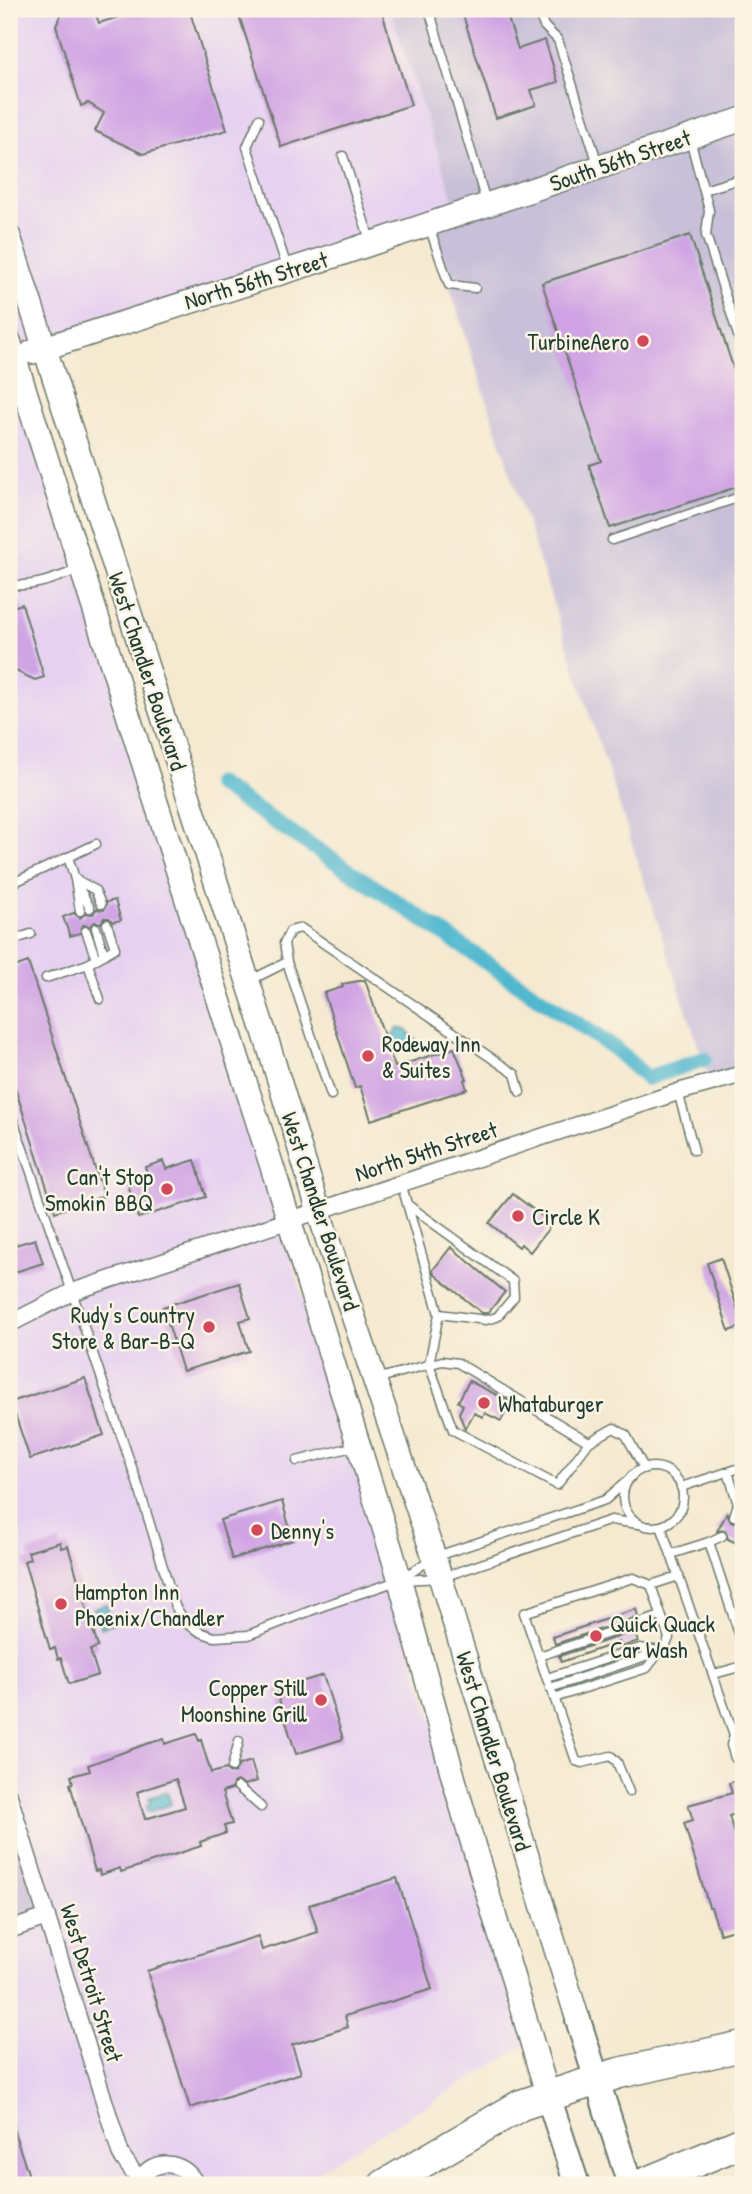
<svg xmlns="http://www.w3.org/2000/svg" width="752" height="2194" font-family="'Patrick Hand',sans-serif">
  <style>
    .built { fill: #e6d2f0 }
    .industrial { fill: #c8bfd8 }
    .water { fill: #51b8cf; stroke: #387a82; stroke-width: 2 }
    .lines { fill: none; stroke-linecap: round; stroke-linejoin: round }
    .canal { stroke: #51b8cf; stroke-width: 16 }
    .building { fill: #d0a4e4; fill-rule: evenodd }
    .service-casing { stroke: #6a796b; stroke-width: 11 }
    .minor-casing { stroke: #6a796b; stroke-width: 19 }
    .secondary-casing { stroke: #6a796b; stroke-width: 26 }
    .primary-casing { stroke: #6a796b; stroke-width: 28 }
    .motorway-casing { stroke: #6a796b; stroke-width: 33 }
    .service { stroke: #fff; stroke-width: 8 }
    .minor { stroke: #fff; stroke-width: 16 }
    .secondary { stroke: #fff; stroke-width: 23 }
    .primary { stroke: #fff; stroke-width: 24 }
    .motorway { stroke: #fff; stroke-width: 30 }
    .poi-dot { fill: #d1495b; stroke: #fcf5e5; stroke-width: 2.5 }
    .labels { text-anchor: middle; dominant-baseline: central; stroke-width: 5; stroke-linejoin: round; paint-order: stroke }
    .street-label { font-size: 23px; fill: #1f3d34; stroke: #fcf5e5 }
    .poi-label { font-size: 23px; fill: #1f3d34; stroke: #fcf5e5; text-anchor: start }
  </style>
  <rect width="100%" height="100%" fill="#fcf5e5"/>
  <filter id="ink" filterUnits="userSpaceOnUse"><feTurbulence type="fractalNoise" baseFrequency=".0143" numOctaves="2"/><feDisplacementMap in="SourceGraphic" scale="14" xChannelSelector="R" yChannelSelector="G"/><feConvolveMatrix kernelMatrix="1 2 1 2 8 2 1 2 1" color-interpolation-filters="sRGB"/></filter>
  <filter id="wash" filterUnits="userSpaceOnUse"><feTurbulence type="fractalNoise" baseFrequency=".00686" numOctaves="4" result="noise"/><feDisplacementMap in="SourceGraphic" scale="28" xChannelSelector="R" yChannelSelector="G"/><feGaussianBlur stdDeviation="1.57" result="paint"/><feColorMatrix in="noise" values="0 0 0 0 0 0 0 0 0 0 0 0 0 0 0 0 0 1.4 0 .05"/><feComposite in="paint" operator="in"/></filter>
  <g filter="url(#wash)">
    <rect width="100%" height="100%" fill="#f5e9d0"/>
    <path class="built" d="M9 9H390L458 214 15 358 531 2042 295 2185H9Z"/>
    <g class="industrial">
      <path d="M390 9H743V1074L710 1082 429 224 458 214Z"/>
      <path d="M9 1796 47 1917 9 1929Z"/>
    </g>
    <g class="water">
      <path d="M398 1028 406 1030 416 1040 409 1051 390 1040Z"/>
      <path d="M106 1604 113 1623 101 1628 94 1608Z"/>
      <path d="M167 1792 171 1804 148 1812 146 1806 150 1804 149 1798Z"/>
    </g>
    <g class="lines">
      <path class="canal" d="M217 784 400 904 614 1048 647 1078 704 1059"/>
    </g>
    <g id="blocks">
      <g class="building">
        <path d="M71 9H94L99 23 144 9H189L227 130 143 154 95 131 104 113 88 103 81 106 56 26 62 12Z"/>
        <path d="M237 9H381L411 105 281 147Z"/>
        <path d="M461 9H505L518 49 545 40 558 82 531 90 536 105 496 118Z"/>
        <path d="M690 235 743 398V485L610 528 589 465 601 461 542 283Z"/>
        <path d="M22 604 44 677 35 680 9 668V608Z"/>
        <path d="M115 900 121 920 113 922 109 918H104L101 923 95 922 90 926 83 925 80 933 70 936 63 917 74 913 80 918 86 913 93 914 96 909 104 910 107 902Z"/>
        <path d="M28 962 104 1196 55 1212 9 1069V969Z"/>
        <path d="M365 980 395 1067 454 1048 467 1079 464 1080 467 1089 371 1120 360 1086 355 1088 324 993 343 987 342 984Z"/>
        <path d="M195 1160 206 1197 138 1218 127 1181 148 1175 145 1167 163 1161 166 1169Z"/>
        <path d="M513 1194 552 1224 530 1252 521 1244 519 1247 489 1223Z"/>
        <path d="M35 1239 43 1263 9 1274V1247Z"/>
        <path d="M451 1247 505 1292 488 1313H482L434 1274 433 1270Z"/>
        <path d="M721 1258 743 1326 729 1331 707 1263Z"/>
        <path d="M239 1283 250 1318 240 1321 249 1351 183 1371 163 1307Z"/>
        <path d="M85 1378 104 1435 30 1459 11 1402Z"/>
        <path d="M469 1381 511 1402 501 1421 485 1413 483 1417 474 1413 465 1429 459 1413 463 1405 458 1402Z"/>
        <path d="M282 1501 293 1540 232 1559 220 1520Z"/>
        <path d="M727 1513 731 1522H736L740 1519 743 1521V1546L728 1539 725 1530 717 1531Z"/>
        <path d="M60 1542 61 1548 68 1546 98 1647 90 1650 98 1675 69 1684 61 1658 58 1659 55 1648 50 1649 24 1561 30 1559 28 1552Z"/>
        <path d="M636 1609 638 1617 555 1644 553 1637Z"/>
        <path d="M642 1629 643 1632 636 1635 638 1641 622 1647 619 1642 561 1662 559 1656Z"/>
        <path d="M323 1675 343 1739 296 1754 276 1690Z"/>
        <path d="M196 1734 199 1741 201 1740 211 1773 226 1769 230 1773H234L239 1765 251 1761 257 1781 245 1785 237 1781 233 1783 232 1789 222 1792 232 1824 224 1826 226 1833 200 1842 201 1846 121 1872 120 1868 100 1875 99 1870 95 1871 70 1784 73 1783 71 1776 90 1771 88 1765 146 1744 164 1739 165 1744ZM176 1779 185 1807 145 1819 137 1792Z"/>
        <path d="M743 1778V1819H741L739 1813 729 1816 743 1859V1927L720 1934 711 1907H709L684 1823 693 1820 688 1805 732 1793 729 1783Z"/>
        <path d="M397 1878 432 1989 345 2016 348 2027 292 2045 301 2073 190 2108 147 1971 258 1936 262 1950 318 1932 309 1905Z"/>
        <path d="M9 2123H11L32 2185H9Z"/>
      </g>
    </g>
  </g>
  <g filter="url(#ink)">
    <use href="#blocks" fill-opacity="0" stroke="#6a796b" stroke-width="2"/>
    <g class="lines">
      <g class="service-casing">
        <g id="service">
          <path d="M429 9 486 202"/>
          <path d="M537 9 544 26 558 40 598 164"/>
          <path d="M736 9 743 30"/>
          <path d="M259 119 247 147 287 267"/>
          <path d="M690 139 709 210 706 235 743 351"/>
          <path d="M343 156 371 243"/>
          <path d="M704 190 743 178"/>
          <path d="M429 226 449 285 475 288"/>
          <path d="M612 540 743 496"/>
          <path d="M9 584C32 589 58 577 80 569"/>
          <path d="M9 720 10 724"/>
          <path d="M68 857 75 879 95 890 101 904"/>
          <path d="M75 879 80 911"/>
          <path d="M15 882 96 844"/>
          <path d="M78 886 90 908"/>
          <path d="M96 928 104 955"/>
          <path d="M86 931 96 959"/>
          <path d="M9 941 31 934"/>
          <path d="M287 962 331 1095"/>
          <path d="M88 964 115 948 107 924"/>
          <path d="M46 978 88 964 100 999"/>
          <path d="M249 981 287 962 284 943 290 931 301 928 515 1074 520 1092"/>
          <path d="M678 1092 694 1150"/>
          <path d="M9 1108 138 1485 175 1606 186 1623 200 1632 214 1637 248 1635 323 1606 400 1580 434 1557 605 1500 626 1482"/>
          <path d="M401 1183 439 1314 429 1364 453 1430 557 1485 589 1442"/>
          <path d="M408 1205 513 1281 514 1297 497 1317 486 1320 439 1314"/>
          <path d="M376 1379 442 1361 458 1363 589 1442 614 1428 626 1435 644 1468"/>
          <path d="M297 1461 356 1446"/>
          <circle cx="653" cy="1497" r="30"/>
          <path d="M728 1472 738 1504 734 1516"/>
          <path d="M681 1487 743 1467"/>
          <path d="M661 1526 734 1735 731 1745 735 1758"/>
          <path d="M709 1542 722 1536"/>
          <path d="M671 1554 709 1542 743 1646"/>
          <path d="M403 1580 440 1578 611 1520 638 1524"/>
          <path d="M661 1616 539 1656 524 1613 633 1578 651 1585 679 1576"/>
          <path d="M539 1656 548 1682"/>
          <path d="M714 1674 743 1666"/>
          <path d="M547 1678 640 1648 660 1651 647 1668 554 1698"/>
          <path d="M550 1688 664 1650 669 1638 651 1585"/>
          <path d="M553 1694 576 1761 582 1763 611 1756 617 1762 629 1792"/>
          <path d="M232 1767 239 1741"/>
          <path d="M238 1787 261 1807"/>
        </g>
      </g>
      <g class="minor-casing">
        <g id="minor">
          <path d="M9 1324 72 1292 678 1092 743 1074"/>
          <path d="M9 1796 121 2155 139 2180"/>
          <path d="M9 1930 47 1917"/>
          <path d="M138 2185C148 2157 184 2158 196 2185"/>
        </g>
      </g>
      <g class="secondary-casing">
        <g id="secondary">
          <path d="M9 237 268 1044 328 1241 434 1557 578 2020"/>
          <path d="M9 341 289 1220 397 1570 456 1787 548 2096"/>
          <path d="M32 352 337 255 743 119"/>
        </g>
      </g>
      <g class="primary-casing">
        <g id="primary">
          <path d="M578 2020 630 2185"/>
          <path d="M548 2096 577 2185"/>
        </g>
      </g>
      <g class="motorway-casing">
        <g id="motorway">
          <path d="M384 2185 521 2105 619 2073 743 2046"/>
          <path d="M640 2185 743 2142"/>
        </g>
      </g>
      <use href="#service" class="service"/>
      <use href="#minor" class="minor"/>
      <use href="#secondary" class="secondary"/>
      <use href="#primary" class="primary"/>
      <use href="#motorway" class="motorway"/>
    </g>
  </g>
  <g class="poi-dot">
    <circle cx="643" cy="341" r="7"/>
    <circle cx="368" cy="1056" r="7"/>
    <circle cx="167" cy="1189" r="7"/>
    <circle cx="518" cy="1216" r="7"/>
    <circle cx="209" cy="1327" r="7"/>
    <circle cx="484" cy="1403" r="7"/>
    <circle cx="257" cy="1530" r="7"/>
    <circle cx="61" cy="1604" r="7"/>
    <circle cx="596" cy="1636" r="7"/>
    <circle cx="321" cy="1700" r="7"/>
  </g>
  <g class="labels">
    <g class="street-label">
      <text transform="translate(620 160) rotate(-19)">South 56th Street</text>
      <text transform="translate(256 280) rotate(-17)">North 56th Street</text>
      <text transform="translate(148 671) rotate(72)">West Chandler Boulevard</text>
      <text transform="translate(426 1151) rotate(-18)">North 54th Street</text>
      <text transform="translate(321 1211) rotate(72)">West Chandler Boulevard</text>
      <text transform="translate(494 1751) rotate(73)">West Chandler Boulevard</text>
      <text transform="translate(92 1983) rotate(73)">West Detroit Street</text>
    </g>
    <g class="poi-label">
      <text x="629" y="341" text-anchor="end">TurbineAero</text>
      <text x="382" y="1043">Rodeway Inn<tspan x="382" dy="26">&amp; Suites</tspan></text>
      <text x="153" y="1176" text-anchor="end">Can't Stop<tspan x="153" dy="26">Smokin' BBQ</tspan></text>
      <text x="532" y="1216">Circle K</text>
      <text x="195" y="1314" text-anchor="end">Rudy's Country<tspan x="195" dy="26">Store &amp; Bar-B-Q</tspan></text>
      <text x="498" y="1403">Whataburger</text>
      <text x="271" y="1530">Denny's</text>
      <text x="75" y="1591">Hampton Inn<tspan x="75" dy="26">Phoenix/Chandler</tspan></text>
      <text x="610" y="1623">Quick Quack<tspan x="610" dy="26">Car Wash</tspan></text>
      <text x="307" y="1687" text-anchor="end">Copper Still<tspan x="307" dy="26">Moonshine Grill</tspan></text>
    </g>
  </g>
  <rect width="752" height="2194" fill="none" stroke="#fcf5e5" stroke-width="35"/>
</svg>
